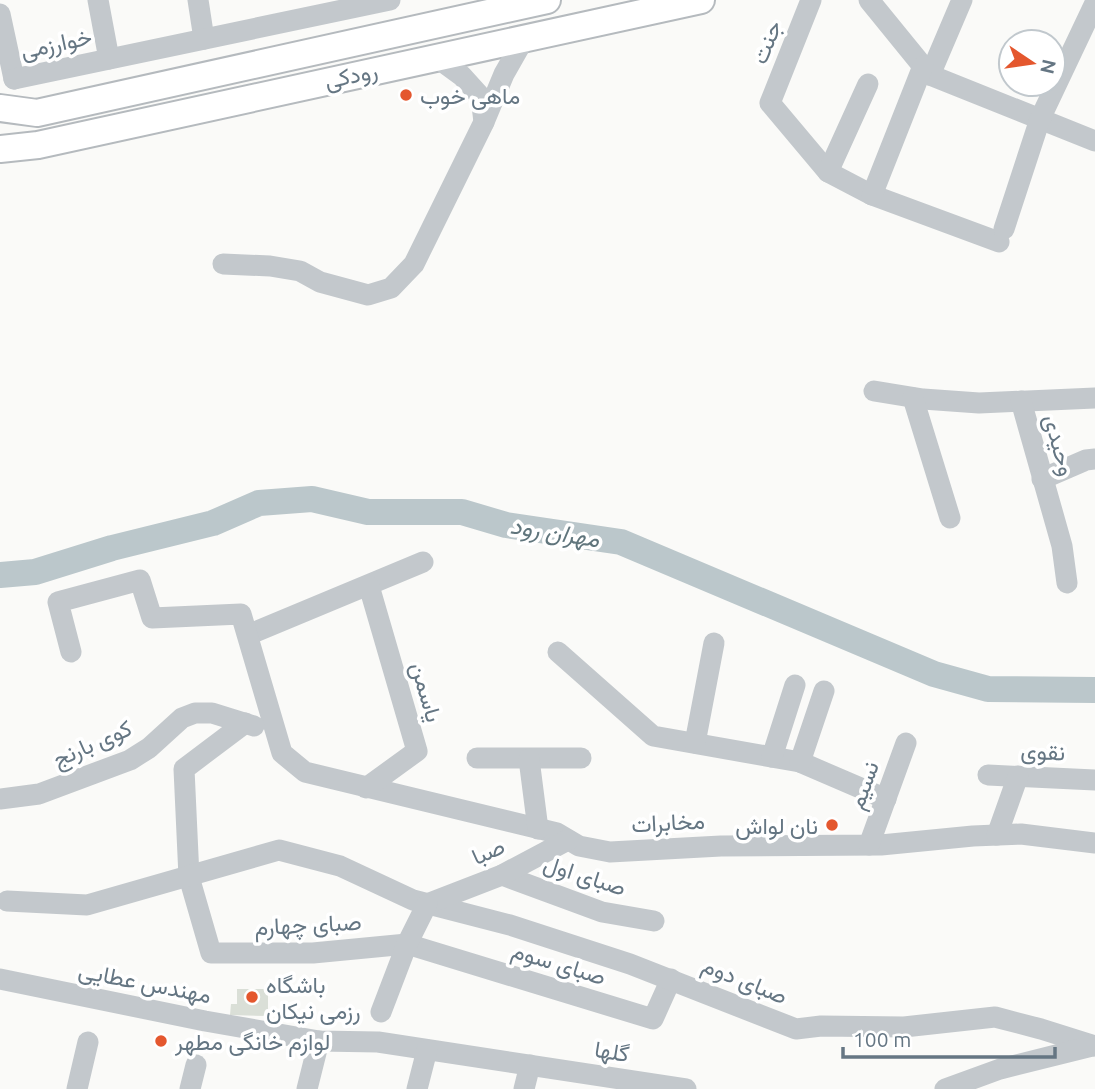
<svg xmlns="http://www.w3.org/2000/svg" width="1095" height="1089" font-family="Ubuntu,Vazirmatn,sans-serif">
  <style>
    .green { fill: #dadfd7 }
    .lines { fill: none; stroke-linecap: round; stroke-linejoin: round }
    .river { stroke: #bbc7cb; stroke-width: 26 }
    .major-casing { stroke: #b5babe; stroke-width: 30 }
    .minor { stroke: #c3c8cc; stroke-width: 21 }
    .major { stroke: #fff; stroke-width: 26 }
    .poi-dot { fill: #e4572e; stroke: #fff; stroke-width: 2.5 }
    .labels { text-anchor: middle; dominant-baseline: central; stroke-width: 7; stroke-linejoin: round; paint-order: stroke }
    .street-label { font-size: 23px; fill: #657683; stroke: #fff }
    .poi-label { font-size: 23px; fill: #657683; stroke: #fff; text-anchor: start }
    .water-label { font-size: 24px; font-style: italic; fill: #60757c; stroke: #fff }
  </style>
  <rect width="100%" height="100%" fill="#fafaf8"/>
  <path class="green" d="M237 989H268V1016L230 1015 231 1004H237Z"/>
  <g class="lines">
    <path class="river" d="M0 575 35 572 112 548 213 523 259 503 312 499 368 512H462L506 525 621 542 934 674 988 689 1095 690"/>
    <g class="major-casing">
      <g id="major">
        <path d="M0 108 37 113 547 0"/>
        <path d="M0 149 38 145 701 0"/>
      </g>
    </g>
    <g class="minor">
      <path d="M98 0 109 59"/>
      <path d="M198 0 204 39"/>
      <path d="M811 0 770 103 828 172 872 195 999 242"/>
      <path d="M869 0 930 75 1095 141"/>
      <path d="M0 14 14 79"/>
      <path d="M436 57 462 76 481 97 484 122"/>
      <path d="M930 75 962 0"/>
      <path d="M14 79 390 0"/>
      <path d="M828 172 868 84"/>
      <path d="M872 195 923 66"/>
      <path d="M1004 229 1040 119 1095 3"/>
      <path d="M223 264 270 266 300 271 320 282 368 295 391 288 414 264 484 122 504 74 525 37"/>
      <path d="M874 391 923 399 979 403 1095 398"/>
      <path d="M913 398 950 518"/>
      <path d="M1021 401 1062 546 1067 583"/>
      <path d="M1042 479 1086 460 1095 459"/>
      <path d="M248 635 423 562"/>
      <path d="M71 652 58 602 140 580 152 618 241 614 282 753 305 772 557 833 579 846 610 852 721 846 881 845 973 836 1021 834 1095 843"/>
      <path d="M558 652 653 736 800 762 886 799"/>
      <path d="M245 723 184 769 189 877 211 953H313L407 944 653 1019 671 979"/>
      <path d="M695 743 714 643"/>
      <path d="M772 757 795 685"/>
      <path d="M477 758H581"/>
      <path d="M529 759 538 829"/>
      <path d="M800 762 824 691"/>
      <path d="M988 775 1095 780"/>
      <path d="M366 788 417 751 369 586"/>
      <path d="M0 799 39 794 130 760 149 748 182 718 195 713H212L254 726"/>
      <path d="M997 835 1018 776"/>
      <path d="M869 845 906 743"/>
      <path d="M502 875 602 912 654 921"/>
      <path d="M7 901 87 905 279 850 340 866 413 900 510 925 630 964 796 1029 821 1026 904 1027 995 1017 1041 1029 1095 1046"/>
      <path d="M427 904 502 875 568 840"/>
      <path d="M0 979 205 1021 319 1041 378 1042 686 1089"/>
      <path d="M381 1012 407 944 427 904"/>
      <path d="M77 1089 88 1042"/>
      <path d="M190 1089 196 1065"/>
      <path d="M307 1089 319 1041"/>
      <path d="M417 1089 427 1050"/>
      <path d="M524 1089 530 1065"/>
      <path d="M945 1089 1000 1069 1092 1046"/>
    </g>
    <use href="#major" class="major"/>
  </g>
  <g class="poi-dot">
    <circle cx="406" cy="95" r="7"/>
    <circle cx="832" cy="825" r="7"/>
    <circle cx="252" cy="997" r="7"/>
    <circle cx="161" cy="1041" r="7"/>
  </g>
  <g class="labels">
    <g class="street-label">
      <text transform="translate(766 42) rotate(-68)">جنت</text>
      <text transform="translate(56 43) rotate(-12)">خوارزمی</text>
      <text transform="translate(351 75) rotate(-12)">رودکی</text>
      <text transform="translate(1060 445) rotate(75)">وحیدی</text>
      <text transform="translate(427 692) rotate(74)">یاسمن</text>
      <text transform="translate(92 743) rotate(-24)">کوی بارنج</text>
      <text transform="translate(1043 751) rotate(3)">نقوی</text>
      <text transform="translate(863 785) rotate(-70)">نسیم</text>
      <text transform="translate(668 822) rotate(-3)">مخابرات</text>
      <text transform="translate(488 851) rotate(-24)">صبا</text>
      <text transform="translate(585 875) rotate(18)">صبای اول</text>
      <text transform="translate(308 924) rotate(-3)">صبای چهارم</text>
      <text transform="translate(559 963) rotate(17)">صبای سوم</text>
      <text transform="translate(745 980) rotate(22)">صبای دوم</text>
      <text transform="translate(145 982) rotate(11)">مهندس عطایی</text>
      <text transform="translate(612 1051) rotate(9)">گلها</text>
    </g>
    <g class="poi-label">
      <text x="420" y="95">ماهی خوب</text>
      <text x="818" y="825" text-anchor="end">نان لواش</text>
      <text x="266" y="984">باشگاه<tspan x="266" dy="26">رزمی نیکان</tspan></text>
      <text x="175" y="1041">لوازم خانگی مطهر</text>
    </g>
    <g class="water-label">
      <text transform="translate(555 532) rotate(9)">مهران رود</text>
    </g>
  </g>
  <g transform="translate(1032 63) rotate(103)"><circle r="33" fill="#ffffff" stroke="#c1c8cd" stroke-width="2"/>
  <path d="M0-5L12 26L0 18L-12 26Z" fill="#e4572e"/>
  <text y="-10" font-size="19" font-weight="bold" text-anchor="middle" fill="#657683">N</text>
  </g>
  <path d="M843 1047v10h212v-10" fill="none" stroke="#657683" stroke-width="3.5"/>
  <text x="853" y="1047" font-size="21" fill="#657683" stroke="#ffffff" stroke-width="5" paint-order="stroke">100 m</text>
</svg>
